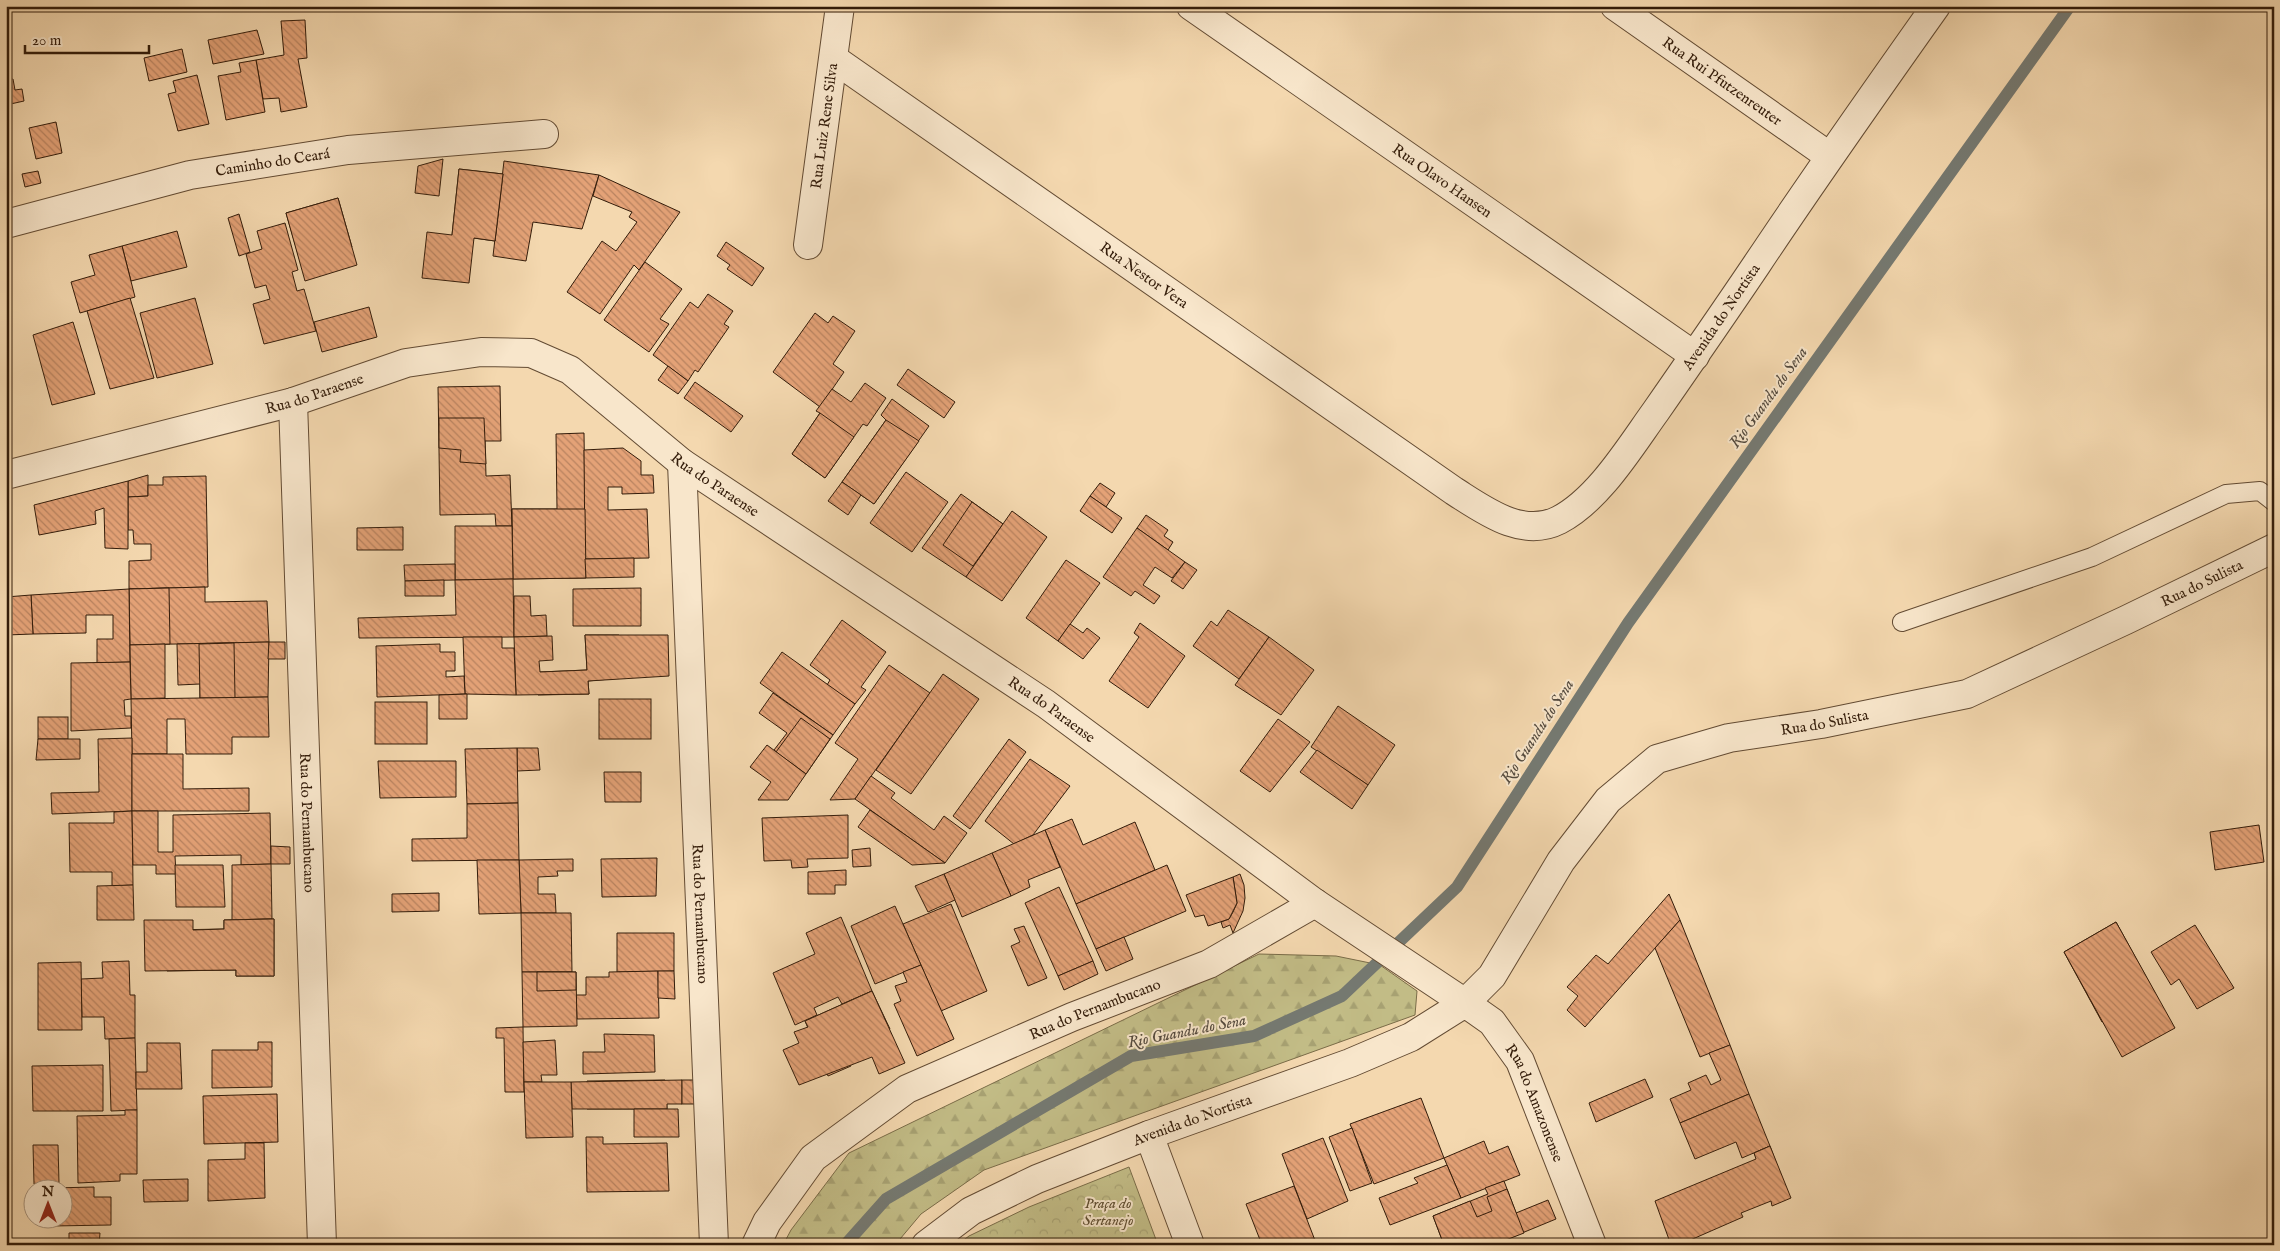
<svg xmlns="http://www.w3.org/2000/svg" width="2280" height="1251" font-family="'IM FELL English',serif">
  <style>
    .forest { fill: url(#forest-firs); stroke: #7a6c48 }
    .park { fill: url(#park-crowns); stroke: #7a6c48 }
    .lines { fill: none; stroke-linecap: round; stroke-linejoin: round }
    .stream { stroke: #757971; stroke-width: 12 }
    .building { fill: url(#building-back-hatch); stroke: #331c0a }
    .service-casing { stroke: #634b33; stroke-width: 20 }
    .minor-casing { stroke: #634b33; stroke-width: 30 }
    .tertiary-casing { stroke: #634b33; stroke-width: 30 }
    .service { stroke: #f8e6cb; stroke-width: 18 }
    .minor { stroke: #f8e6cb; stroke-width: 28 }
    .tertiary { stroke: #f8e6cb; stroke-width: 28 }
    .labels { text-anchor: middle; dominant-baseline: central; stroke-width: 4; stroke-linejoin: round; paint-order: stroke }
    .street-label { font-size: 15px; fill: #331c0a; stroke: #f8e6cb }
    .park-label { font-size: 15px; font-style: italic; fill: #5e4c2f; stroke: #f8e6cb }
    .water-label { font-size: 16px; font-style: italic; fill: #544a3e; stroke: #f8e6cb }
  </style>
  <defs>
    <pattern id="forest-firs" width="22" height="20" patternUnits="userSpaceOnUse" patternTransform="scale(1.25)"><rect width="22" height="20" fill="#c2bc86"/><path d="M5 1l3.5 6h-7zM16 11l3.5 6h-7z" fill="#a7a172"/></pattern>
    <pattern id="park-crowns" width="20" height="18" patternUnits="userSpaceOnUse" patternTransform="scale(1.25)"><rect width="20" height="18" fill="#c2bc86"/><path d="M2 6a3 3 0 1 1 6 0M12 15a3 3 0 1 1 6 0" fill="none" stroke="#a7a172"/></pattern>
    <pattern id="building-back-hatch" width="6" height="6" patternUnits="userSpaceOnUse" patternTransform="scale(1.25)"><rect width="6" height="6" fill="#e4a277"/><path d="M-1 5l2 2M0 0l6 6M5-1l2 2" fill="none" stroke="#b98360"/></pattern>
  </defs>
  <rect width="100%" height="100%" fill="#f4d8af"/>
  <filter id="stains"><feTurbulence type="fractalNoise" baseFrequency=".004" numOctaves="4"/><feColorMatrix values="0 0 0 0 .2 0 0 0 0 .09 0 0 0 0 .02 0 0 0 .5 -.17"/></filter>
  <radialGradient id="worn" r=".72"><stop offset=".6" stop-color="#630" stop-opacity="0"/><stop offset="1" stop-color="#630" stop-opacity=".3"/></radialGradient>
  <path class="forest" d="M1259 954 1336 956 1380 965 1417 991 1415 1015 984 1170 921 1214 895 1245H783L791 1230 849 1153Z"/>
  <path class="park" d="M1129 1167 1158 1245H957L969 1236 1029 1207Z"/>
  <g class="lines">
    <path class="stream" d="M845 1245 886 1199 1131 1056 1254 1036 1342 996 1457 887 1628 623 2070 6"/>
  </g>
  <g class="building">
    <path d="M305 20 307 58 298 59 307 107 281 112 279 98 263 99 256 60 284 55 281 21Z"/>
    <path d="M257 30 264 54 213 64 208 40Z"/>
    <path d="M182 49 187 72 149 81 144 58Z"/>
    <path d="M256 60 265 112 226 120 218 76 241 72 239 63Z"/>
    <path d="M197 75 209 124 178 131 168 94 176 92 173 81Z"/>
    <path d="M13 79 15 90 22 89 24 101 6 105V80Z"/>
    <path d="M56 122 62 153 36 159 29 128Z"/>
    <path d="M443 159 439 196 415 193 418 166Z"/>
    <path d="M504 161 599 175 582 229 533 222 526 261 493 256Z"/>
    <path d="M459 169 503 174 495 241 452 235Z"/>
    <path d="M459 169 503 174 495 241 474 238 469 283 422 278 427 232 452 235Z"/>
    <path d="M38 171 41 183 25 187 22 174Z"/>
    <path d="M599 175 680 212 639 270 634 265 600 314 567 292 602 241 616 251 637 222 629 217 632 212 593 196Z"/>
    <path d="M338 198 352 247 300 261 286 213Z"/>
    <path d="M338 198 357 265 305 281 286 213Z"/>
    <path d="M239 214 250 252 239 256 228 218Z"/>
    <path d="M285 223 298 270 292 272 297 291 304 289 316 331 264 344 253 304 270 299 266 285 255 288 246 254 262 249 257 231Z"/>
    <path d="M177 231 187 267 131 281 122 246Z"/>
    <path d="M726 242 764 268 752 286 727 269 730 265 717 256Z"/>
    <path d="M122 246 135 297 80 313 71 282 95 275 89 255Z"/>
    <path d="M645 262 682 289 660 319 669 324 649 352 604 320Z"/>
    <path d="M708 294 733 311 724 324 729 327 698 372 695 370 688 381 653 355 690 302 698 308Z"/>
    <path d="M130 298 154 378 110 389 87 311Z"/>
    <path d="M195 298 213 364 157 378 140 313Z"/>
    <path d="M369 307 377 337 322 352 314 322Z"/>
    <path d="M815 313 828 323 833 316 855 331 833 364 844 372 820 407 773 372Z"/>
    <path d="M73 322 95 394 52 405 33 335Z"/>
    <path d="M668 366 688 381 678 394 658 380Z"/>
    <path d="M908 369 955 402 944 418 897 385Z"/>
    <path d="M695 382 743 416 731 432 684 398Z"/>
    <path d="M865 383 886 398 867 426 863 424 825 478 792 454 820 413 816 411 832 389 851 402Z"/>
    <path d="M500 386 501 441H485L486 476 510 475 512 526H496L495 514 440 515 438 387Z"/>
    <path d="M892 399 929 426 874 504 842 482 886 420 881 415Z"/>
    <path d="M820 413 854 437 825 478 792 454Z"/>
    <path d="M439 418H484L486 464 460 462 461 450 439 448Z"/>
    <path d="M886 420 919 441 874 504 842 482Z"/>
    <path d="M584 433 586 578 513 579 512 509H557L556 434Z"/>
    <path d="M623 448 641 461V475H653L654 493 622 494V487H608V510L647 509 649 558 585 559 584 450Z"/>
    <path d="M906 472 948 502 912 552 870 523Z"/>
    <path d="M148 475V496L128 497V481Z"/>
    <path d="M206 476 208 587 129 589V561L151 560V544H134L133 530H128V497L148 496V485H163V477Z"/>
    <path d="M128 481V549L105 548 104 508 95 511 96 524 39 535 34 505Z"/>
    <path d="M842 482 861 495 848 515 828 501Z"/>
    <path d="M1100 483 1115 493 1106 507 1090 496Z"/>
    <path d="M961 494 1003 524 966 577 922 548Z"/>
    <path d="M1090 496 1122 518 1112 533 1080 511Z"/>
    <path d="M972 502 1003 524 973 566 943 545Z"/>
    <path d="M512 509H585L586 578 513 579Z"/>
    <path d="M1012 511 1047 537 1002 601 966 577Z"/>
    <path d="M1146 515 1168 530 1164 536 1173 542 1168 550 1137 528Z"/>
    <path d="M455 526H512L513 579 455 580Z"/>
    <path d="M403 527V550H357V528Z"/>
    <path d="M1137 528 1185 562 1172 578 1155 567 1143 585 1160 596 1154 604 1135 591 1131 596 1103 577Z"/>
    <path d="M634 558V577L586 578 585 559Z"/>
    <path d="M1066 560 1100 583 1058 641 1026 618Z"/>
    <path d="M1185 562 1197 570 1183 589 1171 581Z"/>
    <path d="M455 564V580L405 581 404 565Z"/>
    <path d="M513 579 514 637 359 638 358 618 456 615 455 580Z"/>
    <path d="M444 580V596H405V581Z"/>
    <path d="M205 587V602L267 601 269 642 130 645 129 589Z"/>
    <path d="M169 588 170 644 130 645 129 589Z"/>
    <path d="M641 588V626H573V589Z"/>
    <path d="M129 589 130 662 97 663V639H113V615H86V633L33 634 31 595Z"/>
    <path d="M31 595 33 634 6 635V597Z"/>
    <path d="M514 596H530L531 616 546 615 547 636 514 637Z"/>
    <path d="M1228 610 1269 637 1239 679 1193 646 1211 621 1217 626Z"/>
    <path d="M842 620 886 652 861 687 866 690 855 704 827 685 830 680 810 665Z"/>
    <path d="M1140 623 1185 656 1148 708 1109 681 1139 637 1134 633Z"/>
    <path d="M1070 624 1083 633 1087 628 1100 638 1083 659 1058 641Z"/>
    <path d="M585 635H619L621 678 588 681 589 694 538 695 540 672 587 670Z"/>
    <path d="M585 635H668L669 676 588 681 589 694 516 695 514 637 552 636 553 660 539 661 540 672 587 670Z"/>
    <path d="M463 637H502V648H514L516 695 465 694Z"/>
    <path d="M1269 637 1314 670 1281 715 1235 685Z"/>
    <path d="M269 642 268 697 200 698V684L178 685 177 644Z"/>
    <path d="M269 642H285V659H268Z"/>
    <path d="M234 643 235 698H200L199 644Z"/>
    <path d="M165 644V698L131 699 130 645Z"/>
    <path d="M440 644V652H455V671H446V677L464 676 465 694 377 697 376 646Z"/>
    <path d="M782 652 855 704 833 735 760 683Z"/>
    <path d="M130 662 131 699 124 700 125 716H131V728L71 731V663Z"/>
    <path d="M889 665 930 693 855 799 830 800 858 759 835 743Z"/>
    <path d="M943 674 979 699 911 794 876 770Z"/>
    <path d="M773 693 833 735 806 774 774 750 787 733 759 713Z"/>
    <path d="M467 694V719H439V695Z"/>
    <path d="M268 697 269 737H232V754H186L185 719H167V754H132L131 699Z"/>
    <rect x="599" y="699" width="52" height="40"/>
    <rect x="375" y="702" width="52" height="42"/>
    <path d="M1338 706 1395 745 1368 785 1311 747Z"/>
    <rect x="38" y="717" width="30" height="22"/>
    <path d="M801 718 830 739 806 774 776 752Z"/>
    <path d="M1278 719 1310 742 1270 792 1240 771Z"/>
    <path d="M132 738V811L52 814 51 793 99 792 98 739Z"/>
    <path d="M38 739H80V759L36 760Z"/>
    <path d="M1009 739 1026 752 970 829 953 816Z"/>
    <path d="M767 745 806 774 788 800H758L771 782 750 767Z"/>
    <path d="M517 748H538L540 770 517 771Z"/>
    <path d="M517 748 518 803 467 804 465 749Z"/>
    <path d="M1317 750 1368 785 1352 809 1300 772Z"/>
    <path d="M132 754H183V789L249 788V811H132Z"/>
    <path d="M1030 759 1070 786 1033 835 1014 844 985 821Z"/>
    <path d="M378 761H456V797L380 798Z"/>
    <path d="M604 772H641V802H605Z"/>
    <path d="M871 776 895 793 891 798 934 830 944 816 967 833 945 863 855 799Z"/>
    <path d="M518 803 519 860 412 861V839L467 838V804Z"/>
    <path d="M870 810 945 863 912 865 858 827Z"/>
    <path d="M132 811 133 885 112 886V872H70L69 823H114V812Z"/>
    <path d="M132 811H158V852H173V815L270 813 271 864 241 865V855L175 856 176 874H156V865H133Z"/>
    <path d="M848 815V858L807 859 808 867 792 868 791 860 764 861 762 818Z"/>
    <path d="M1072 819 1083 845 1135 822 1155 870 1076 904 1045 830Z"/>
    <path d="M2259 825 2264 862 2215 870 2210 832Z"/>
    <path d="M1045 830 1060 867 1028 880 1030 887 1011 896 992 853Z"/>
    <path d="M271 846 290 847V864H271Z"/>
    <path d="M870 848 871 866 853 867 852 850Z"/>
    <path d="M992 853 1011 896 962 917 944 874Z"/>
    <path d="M657 858 656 896 602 897 601 859Z"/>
    <path d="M573 859V871H557L558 876 538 877V894H555L556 913H521L519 860Z"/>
    <path d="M477 860H519L521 913 479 914Z"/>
    <path d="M271 864 272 919 232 920V865Z"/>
    <path d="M175 865H223L225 907H176Z"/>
    <path d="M1167 865 1186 911 1096 949 1076 904Z"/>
    <path d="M846 870V885H835V894H808V872Z"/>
    <path d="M944 874 955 900 928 912 915 886Z"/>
    <path d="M1240 874 1244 885 1245 898 1243 911 1233 933 1230 925 1223 928 1221 922 1229 919 1233 912 1237 903 1233 877Z"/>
    <path d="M1233 877 1237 903 1229 919 1208 926 1204 915 1195 917 1186 895Z"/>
    <path d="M133 885 134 920H97V886Z"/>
    <path d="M1059 887 1093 961 1058 976 1025 903Z"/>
    <path d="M439 893V911L392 912V894Z"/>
    <path d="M1669 894 1680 920 1585 1027 1567 1010 1578 996 1567 987 1596 955 1608 964Z"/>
    <path d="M951 904 987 991 941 1011 903 924Z"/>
    <path d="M895 906 921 965 875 984 851 926Z"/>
    <path d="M521 913H571L572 972H522Z"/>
    <path d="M841 917 872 991 842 1004 838 997 814 1008 817 1015 795 1025 773 973 815 954 806 933Z"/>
    <path d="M265 919H274V976H236V970L167 971 168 930 224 929V920Z"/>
    <path d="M274 919V976H236V970L145 971 144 920H193V930L224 929V920Z"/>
    <path d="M1680 920 1730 1045 1700 1057 1655 948Z"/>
    <path d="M2116 922 2155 993 2102 1022 2064 952Z"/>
    <path d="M2116 922 2175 1028 2122 1057 2064 952Z"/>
    <path d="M2195 925 2234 988 2197 1009 2179 979 2171 985 2151 952Z"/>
    <path d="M1024 926 1047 978 1028 986 1011 946 1020 942 1014 929Z"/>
    <path d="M617 933H674V971L617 972Z"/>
    <path d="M1124 937 1133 959 1106 971 1096 949Z"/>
    <path d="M129 961 130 995H135V1038L105 1039 104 1017H82L81 979 103 978 102 962Z"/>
    <path d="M1093 961 1098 974 1064 990 1058 976Z"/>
    <path d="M81 962 82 1030H38V963Z"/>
    <path d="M921 965 954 1039 917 1056 894 1004 901 1001 895 986 907 982 903 972Z"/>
    <path d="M658 971 659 1018 577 1019 576 995H586V977H609V972Z"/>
    <path d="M658 971H674L675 999 658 998Z"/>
    <path d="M522 972H576L577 1026 523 1027Z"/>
    <path d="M537 972H576V990L537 991Z"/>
    <path d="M872 991 890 1029 870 1038 874 1046 857 1053 853 1043 843 1048 851 1066 828 1076 805 1021Z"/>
    <path d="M872 991 905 1063 879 1074 872 1057 799 1085 783 1050 799 1043 794 1032 808 1027 805 1021Z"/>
    <path d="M523 1027 524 1092H505L504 1038H496V1028Z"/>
    <path d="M604 1034 654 1035 655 1072 583 1074V1052H605Z"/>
    <path d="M135 1038 137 1110 111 1111 109 1039Z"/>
    <path d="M555 1040 557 1075H541L542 1082H524L523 1042Z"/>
    <path d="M258 1042H272V1087L212 1088V1050H258Z"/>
    <path d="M147 1043H180L182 1089H136V1072H147Z"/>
    <path d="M1730 1045 1749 1094 1680 1123 1670 1099 1691 1090 1688 1083 1706 1075 1711 1085 1721 1080 1709 1053Z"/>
    <path d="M103 1065V1111H33L32 1066Z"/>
    <path d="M1645 1079 1653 1097 1596 1122 1589 1103Z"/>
    <path d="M665 1080 667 1109H587V1081Z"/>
    <path d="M682 1080V1104H667V1109H572L571 1082Z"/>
    <rect x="682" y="1080" width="16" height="24"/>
    <path d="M524 1082H571L573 1137 526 1138Z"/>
    <path d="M277 1094 278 1142 204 1144 203 1096Z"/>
    <path d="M1749 1094 1770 1146 1742 1158 1736 1142 1695 1159 1680 1123Z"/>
    <path d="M1421 1098 1444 1158 1374 1184 1350 1124Z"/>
    <path d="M634 1109H678L679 1137H634Z"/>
    <path d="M125 1110H137V1174H120V1181L78 1183 77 1116 125 1115Z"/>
    <path d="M1352 1128 1372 1183 1350 1191 1329 1137Z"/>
    <path d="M586 1137H603V1144L667 1143 669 1191 587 1192Z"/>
    <path d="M1323 1138 1348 1201 1307 1219 1282 1154Z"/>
    <path d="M1484 1141 1489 1154 1508 1146 1520 1175 1461 1198 1444 1158Z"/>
    <path d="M245 1143H264L265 1198 208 1201V1160L245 1159Z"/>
    <path d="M33 1145H58L59 1183 34 1184Z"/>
    <path d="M1770 1146 1777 1165 1762 1171 1754 1153Z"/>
    <path d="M1770 1146 1791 1198 1772 1206 1771 1201 1741 1213 1743 1217 1679 1245H1671L1655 1201 1756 1159 1754 1153Z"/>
    <path d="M1447 1165 1461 1198 1390 1225 1379 1198 1418 1183 1414 1178Z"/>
    <path d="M188 1179V1201L144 1202 143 1180Z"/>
    <path d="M1504 1181 1516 1213 1548 1200 1556 1219 1493 1245H1444L1433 1216 1488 1194 1485 1188Z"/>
    <path d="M1294 1186 1316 1243 1262 1245 1246 1204Z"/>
    <path d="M94 1187V1197H111V1225L52 1226V1218H62V1188H52Z"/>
    <path d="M1507 1189 1524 1233 1493 1245H1444L1433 1216 1470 1201 1477 1217 1492 1211 1487 1197Z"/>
    <path d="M69 1233H100L99 1245H69Z"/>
  </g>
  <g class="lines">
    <g class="service-casing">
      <path id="service" d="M1902 622 2092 557 2226 494 2260 491 2274 502"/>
    </g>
    <g class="minor-casing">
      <g id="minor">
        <path id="s1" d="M1191 6 1695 356"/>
        <path id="s2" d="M1615 6 1829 156"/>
        <path id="s3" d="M834 59 1454 491C1484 510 1522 539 1559 520 1599 499 1630 447 1656 411 1690 362 1724 313 1757 264 1815 177 1875 92 1936 6"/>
        <path id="s4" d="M6 224 190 175 348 150 544 134"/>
        <path id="s5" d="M808 245 840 6"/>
        <path id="s6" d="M293 402 322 1245"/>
        <path id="s7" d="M682 463 714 1245"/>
        <path d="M1149 1135 1190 1245"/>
        <path id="s8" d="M756 1245 767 1222 813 1158 907 1089 1072 1017 1209 964 1315 903"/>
        <path id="s9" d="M926 1245 971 1211 1037 1179 1149 1135 1350 1063 1411 1037 1465 1003 1492 1022 1520 1061 1592 1245"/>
      </g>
    </g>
    <g class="tertiary-casing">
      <g id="tertiary">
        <path id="s10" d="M6 475 293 402 406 363 481 352 531 353 570 370 682 463 1046 704 1315 903 1465 1003 1492 976 1561 861 1608 800 1657 759 1729 738 1821 724 1967 694 2126 620 2274 548"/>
      </g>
    </g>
    <use href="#service" class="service"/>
    <use href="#minor" class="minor"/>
    <use href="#tertiary" class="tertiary"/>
  </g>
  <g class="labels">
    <g class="street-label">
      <text stroke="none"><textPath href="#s2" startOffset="131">Rua Rui Pfutzenreuter</textPath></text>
      <text stroke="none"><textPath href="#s5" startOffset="120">Rua Luiz Rene Silva</textPath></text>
      <text stroke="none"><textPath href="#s4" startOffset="274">Caminho do Ceará</textPath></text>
      <text stroke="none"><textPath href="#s1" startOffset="306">Rua Olavo Hansen</textPath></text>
      <text stroke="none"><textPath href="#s3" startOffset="378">Rua Nestor Vera</textPath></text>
      <text stroke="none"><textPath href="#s3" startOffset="1132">Avenida do Nortista</textPath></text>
      <text stroke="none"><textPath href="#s10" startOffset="319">Rua do Paraense</textPath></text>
      <text stroke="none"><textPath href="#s10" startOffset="769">Rua do Paraense</textPath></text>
      <text stroke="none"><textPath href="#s10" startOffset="2571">Rua do Sulista</textPath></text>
      <text stroke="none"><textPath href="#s10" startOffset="1174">Rua do Paraense</textPath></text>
      <text stroke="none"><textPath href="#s10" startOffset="2166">Rua do Sulista</textPath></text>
      <text stroke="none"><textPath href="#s6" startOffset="421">Rua do Pernambucano</textPath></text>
      <text stroke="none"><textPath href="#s7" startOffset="451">Rua do Pernambucano</textPath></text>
      <text stroke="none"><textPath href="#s8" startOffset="425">Rua do Pernambucano</textPath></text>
      <text stroke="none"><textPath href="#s9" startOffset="719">Rua do Amazonense</textPath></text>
      <text stroke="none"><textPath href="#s9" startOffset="296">Avenida do Nortista</textPath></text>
    </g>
    <g class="park-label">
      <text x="1108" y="1203">Praça do<tspan x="1108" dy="17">Sertanejo</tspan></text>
    </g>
    <g class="water-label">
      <text transform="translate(1769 398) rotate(-54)">Rio Guandu do Sena</text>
      <text transform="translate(1538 732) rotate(-57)">Rio Guandu do Sena</text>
      <text transform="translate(1187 1032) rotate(-11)">Rio Guandu do Sena</text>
    </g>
  </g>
  <rect width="2280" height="1251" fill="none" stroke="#f4d8af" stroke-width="25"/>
  <rect x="8" y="8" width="2265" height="1236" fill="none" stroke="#331c0a" stroke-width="2.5"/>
  <rect x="12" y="12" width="2255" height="1226" fill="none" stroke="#331c0a"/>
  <g transform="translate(48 1204)"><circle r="24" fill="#f8e6cb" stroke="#a9957e"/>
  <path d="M0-4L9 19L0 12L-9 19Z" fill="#8f2418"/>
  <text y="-8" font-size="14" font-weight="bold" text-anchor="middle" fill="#331c0a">N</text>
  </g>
  <path d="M25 45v8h124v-8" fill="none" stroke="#331c0a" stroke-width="2.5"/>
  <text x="32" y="45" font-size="15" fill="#331c0a" stroke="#f8e6cb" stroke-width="4" paint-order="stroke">20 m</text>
  <rect width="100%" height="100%" filter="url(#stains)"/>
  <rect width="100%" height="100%" fill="url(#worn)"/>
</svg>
